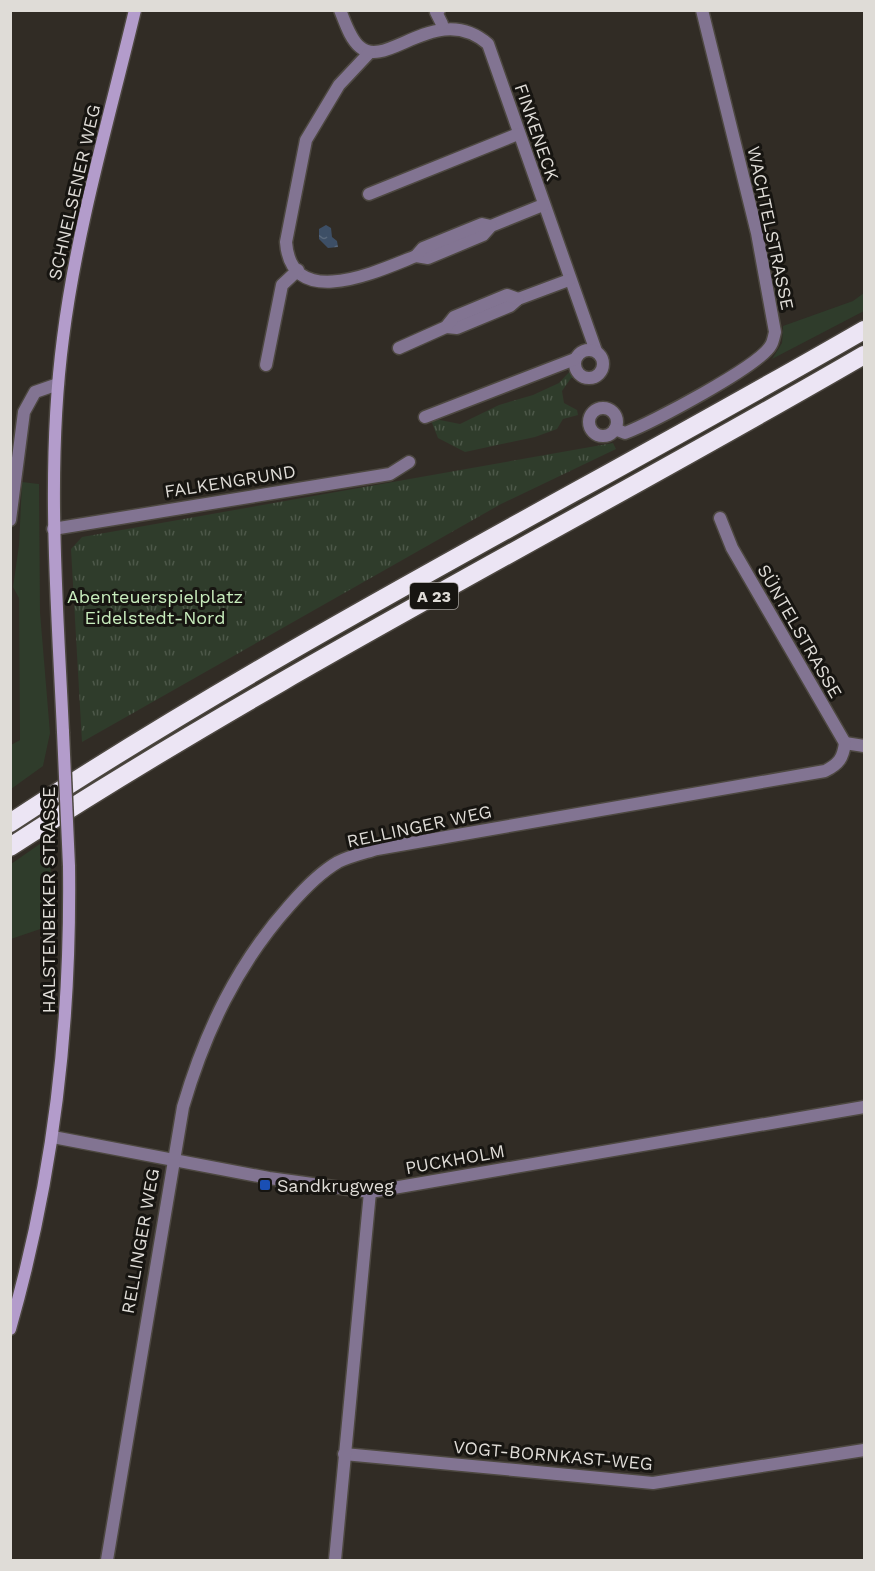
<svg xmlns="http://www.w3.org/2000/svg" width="875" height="1571" font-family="'Work Sans',sans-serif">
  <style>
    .green { fill: #2f3c2b }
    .park { fill: url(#park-tufts) }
    .water { fill: url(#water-ripples) }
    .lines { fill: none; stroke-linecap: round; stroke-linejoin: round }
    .street-casing { stroke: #4d4841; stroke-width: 15 }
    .secondary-casing { stroke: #4d4841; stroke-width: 15 }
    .highway-casing { stroke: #4d4841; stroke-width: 21 }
    .street { stroke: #827492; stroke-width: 12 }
    .secondary { stroke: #b39ccb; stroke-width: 12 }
    .highway { stroke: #ece5f4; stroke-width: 18 }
    .secondary-bridge-casing { stroke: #4d4841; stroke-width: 15; stroke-linecap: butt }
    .secondary-bridge { stroke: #b39ccb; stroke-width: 12 }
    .transit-dot { fill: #1a4fb4; stroke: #171511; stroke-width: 2 }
    .labels { text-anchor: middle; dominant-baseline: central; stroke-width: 6; stroke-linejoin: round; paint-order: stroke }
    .shield { fill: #171511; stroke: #a3a09c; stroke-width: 1.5 }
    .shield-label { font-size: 16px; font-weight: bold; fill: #dfdcd7 }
    .street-label { font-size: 18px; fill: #dfdcd7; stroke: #171511 }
    .park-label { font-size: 18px; fill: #c8edbd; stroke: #171511 }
    .poi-label { font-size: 18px; fill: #dfdcd7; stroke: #171511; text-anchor: start }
  </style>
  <defs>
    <pattern id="park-tufts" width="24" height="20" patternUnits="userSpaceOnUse" patternTransform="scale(1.5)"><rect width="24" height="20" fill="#2f3c2b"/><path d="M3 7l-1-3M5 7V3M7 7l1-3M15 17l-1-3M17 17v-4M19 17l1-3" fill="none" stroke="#4d5849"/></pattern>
    <pattern id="water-ripples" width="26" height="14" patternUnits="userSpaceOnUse" patternTransform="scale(1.5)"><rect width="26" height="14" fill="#3d4f66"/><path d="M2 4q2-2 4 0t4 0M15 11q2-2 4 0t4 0" fill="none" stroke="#59687b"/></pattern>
  </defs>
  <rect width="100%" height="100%" fill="#312c25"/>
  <g class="green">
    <path d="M864 293V311L772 359 782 343 783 326 853 301Z"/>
    <path d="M22 482 39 484 40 612 50 733 43 766 11 789V745L20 740 19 598 13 587 19 545Z"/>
    <path d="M50 837 52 925 11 939V864Z"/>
  </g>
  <g class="park">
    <path d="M572 369 577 378H571L562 391 564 403 577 410 578 415 563 419 557 429 535 437 465 452 438 438 430 418 460 424 499 405 533 395 559 383Z"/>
    <path d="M613 443 616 449 501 504 82 742 71 549 82 537Z"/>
  </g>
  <path class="water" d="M326 225 331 228 332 237 337 241 338 247 328 248 319 239V229Z"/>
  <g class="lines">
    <g class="street-casing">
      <g id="street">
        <path d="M340 10C345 22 350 39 360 47 386 71 437 0 488 44L596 351"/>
        <path d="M439 10 436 12 442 24"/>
        <path d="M370 52 339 85 306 140 286 242C291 313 380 270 416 256L428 258 483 235 491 226 543 205"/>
        <path d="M369 194 518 134"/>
        <path d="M416 256 423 248 482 224 491 226"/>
        <path d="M446 327 457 328 510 306 518 299 569 280"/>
        <path d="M399 348 446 327 454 317 507 295 518 299"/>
        <circle cx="589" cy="364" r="14"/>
        <path d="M266 365 282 285 298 270"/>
        <circle cx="603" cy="422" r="14"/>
        <path d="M425 417 575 359"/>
        <path d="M615 429 625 433C651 423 760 366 771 345 773 342 774 336 775 332L757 233 702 10"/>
        <path d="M720 518 732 548 845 743"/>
        <path d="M10 520 24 412 35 392 58 384"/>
        <path d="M53 529 390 474 409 462"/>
        <path d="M845 743 864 746"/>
        <path d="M53 1137 269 1178 370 1192 864 1107"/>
        <path d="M344 1454 653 1483 864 1450"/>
        <path d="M107 1560 183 1107C205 1032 237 964 290 905 304 889 319 873 338 862 350 856 364 853 377 849L825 771C839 764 843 758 845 743"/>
        <path d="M335 1560 370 1192"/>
      </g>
    </g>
    <g class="secondary-casing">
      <g id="secondary">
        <path d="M63 732C57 600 46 469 63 338 77 227 109 119 135 10"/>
        <path d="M10 1329C54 1175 71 1025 69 866"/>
      </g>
    </g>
    <g class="highway-casing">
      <g id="highway">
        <path d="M10 823C285 642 580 494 864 330"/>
        <path d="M10 847C286 668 580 520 864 355"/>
      </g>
    </g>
    <use href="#street" class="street"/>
    <use href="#secondary" class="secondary"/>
    <use href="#highway" class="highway"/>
    <g class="secondary-bridge-casing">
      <path id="secondary-bridge" d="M63 732 69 866"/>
    </g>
    <use href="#secondary-bridge" class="secondary-bridge"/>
  </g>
  <rect class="transit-dot" x="259" y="1179" width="12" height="12" rx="3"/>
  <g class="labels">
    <rect class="shield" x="410" y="583" width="48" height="26" rx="4.5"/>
    <g class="shield-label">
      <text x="434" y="596">A 23</text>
    </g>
    <g class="street-label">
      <text transform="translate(537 132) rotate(71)">FINKENECK</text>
      <text transform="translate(74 192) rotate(-77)">SCHNELSENER WEG</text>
      <text transform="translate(771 228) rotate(78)">WACHTELSTRASSE</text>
      <text transform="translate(230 481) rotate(-9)">FALKENGRUND</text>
      <text transform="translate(800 631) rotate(60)">SÜNTELSTRASSE</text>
      <text transform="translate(419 826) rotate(-12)">RELLINGER WEG</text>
      <text transform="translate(48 900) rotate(-90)">HALSTENBEKER STRASSE</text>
      <text transform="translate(455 1159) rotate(-10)">PUCKHOLM</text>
      <text transform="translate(140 1241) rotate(-80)">RELLINGER WEG</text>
      <text transform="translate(553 1455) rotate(5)">VOGT-BORNKAST-WEG</text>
    </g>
    <g class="park-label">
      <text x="155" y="596">Abenteuerspielplatz<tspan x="155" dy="21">Eidelstedt-Nord</tspan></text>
    </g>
    <g class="poi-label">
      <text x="277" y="1185">Sandkrugweg</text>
    </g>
  </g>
  <rect width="875" height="1571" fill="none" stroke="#dfdcd7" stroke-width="24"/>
</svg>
